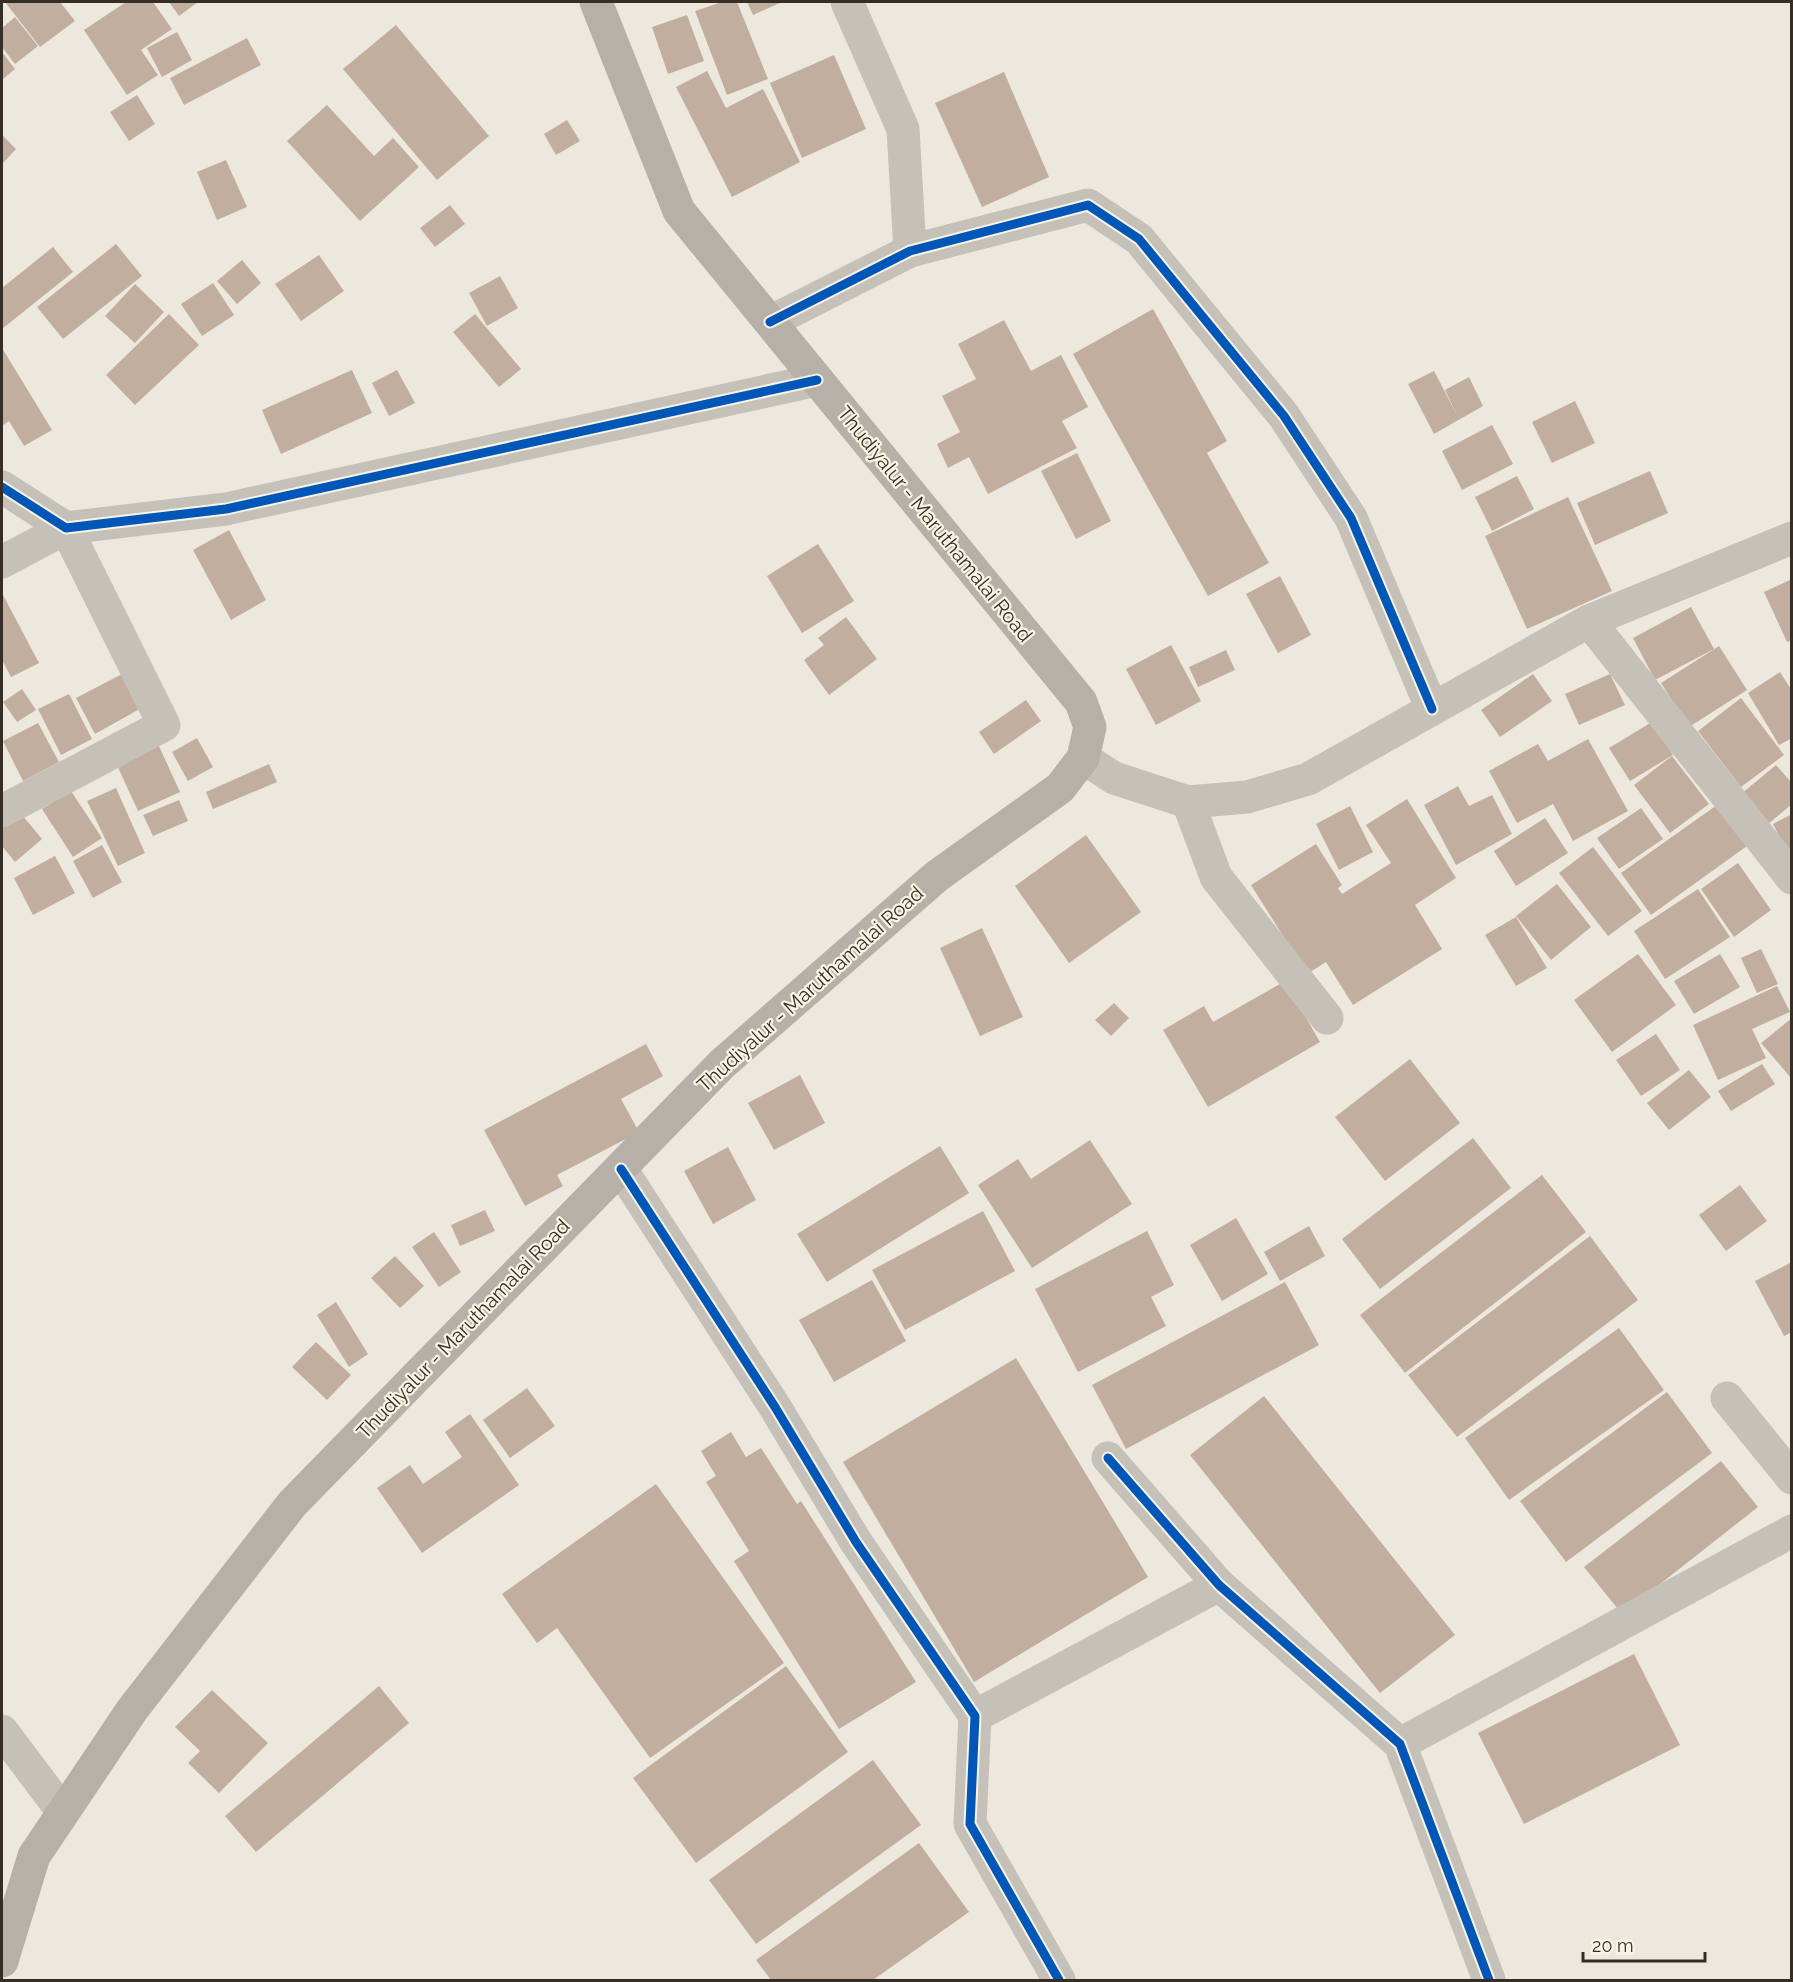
<svg xmlns="http://www.w3.org/2000/svg" width="1793" height="1982" font-family="Raleway,sans-serif">
  <style>
    .building { fill: #c2ae9f }
    .lines { fill: none; stroke-linecap: round; stroke-linejoin: round }
    .minor { stroke: #c5c0b8; stroke-width: 33 }
    .tertiary { stroke: #c5c0b8; stroke-width: 33 }
    .secondary { stroke: #b6b0a8; stroke-width: 33 }
    .cycleway-casing { stroke: #faf4e5; stroke-width: 13 }
    .cycleway { stroke: #0057b8; stroke-width: 9 }
    .labels { text-anchor: middle; dominant-baseline: central; stroke-width: 4.5; stroke-linejoin: round; paint-order: stroke }
    .street-label { font-size: 20px; fill: #362e26; stroke: #faf4e5 }
  </style>
  <rect width="100%" height="100%" fill="#ede8de"/>
  <g class="building">
    <path d="M5 2H60L75 21 40 47Z"/>
    <path d="M126 2H153L172 29 141 50 158 75 127 95 84 30Z"/>
    <path d="M169 2H198L179 16Z"/>
    <path d="M722 2H737L768 79 727 95 695 11Z"/>
    <path d="M747 2H782L753 15Z"/>
    <path d="M687 15 704 61 668 74 652 27Z"/>
    <path d="M15 17 38 46 15 64 2 47V28Z"/>
    <path d="M396 25 489 136 437 180 343 69Z"/>
    <path d="M177 32 192 60 162 77 147 48Z"/>
    <path d="M247 38 261 65 184 105 170 78Z"/>
    <path d="M2 52 15 69 2 80Z"/>
    <path d="M834 55 866 129 802 158 770 83Z"/>
    <path d="M707 71 726 108 763 89 800 162 732 197 676 87Z"/>
    <path d="M1004 72 1049 177 982 207 935 103Z"/>
    <path d="M137 95 155 124 129 141 110 112Z"/>
    <path d="M327 105 374 156 393 138 419 167 360 221 287 141Z"/>
    <path d="M567 120 580 141 556 155 544 134Z"/>
    <path d="M2 135 16 149 2 164Z"/>
    <path d="M226 160 247 207 217 220 197 172Z"/>
    <path d="M450 205 465 224 435 247 420 228Z"/>
    <path d="M116 244 142 276 63 339 37 307Z"/>
    <path d="M53 247 73 272 2 329V288Z"/>
    <path d="M319 255 344 291 301 321 275 284Z"/>
    <path d="M242 260 261 283 237 304 217 281Z"/>
    <path d="M500 276 518 308 487 326 469 293Z"/>
    <path d="M213 283 234 315 202 336 181 304Z"/>
    <path d="M135 284 164 312 135 343 105 316Z"/>
    <path d="M1153 309 1227 441 1207 453 1269 563 1208 596 1073 354Z"/>
    <path d="M169 314 199 345 135 405 106 375Z"/>
    <path d="M475 314 521 369 499 387 453 332Z"/>
    <path d="M1004 320 1031 371 1061 355 1088 407 1062 421 1077 448 988 494 969 457 948 468 937 444 960 432 942 396 976 379 958 344Z"/>
    <path d="M2 348 52 430 24 446 9 421 2 426Z"/>
    <path d="M352 370 372 413 281 454 262 410Z"/>
    <path d="M397 370 415 403 389 416 372 383Z"/>
    <path d="M1434 371 1457 415 1445 390 1469 377 1483 406 1434 434 1408 384Z"/>
    <path d="M1575 401 1595 443 1552 463 1532 422Z"/>
    <path d="M1492 425 1513 464 1462 490 1442 451Z"/>
    <path d="M1077 453 1111 521 1076 539 1041 471Z"/>
    <path d="M1650 471 1668 513 1595 545 1577 503Z"/>
    <path d="M1517 476 1534 509 1492 531 1475 497Z"/>
    <path d="M1568 497 1612 591 1527 629 1485 536Z"/>
    <path d="M229 530 266 600 231 620 193 550Z"/>
    <path d="M818 544 854 601 802 633 767 576Z"/>
    <path d="M1280 576 1311 635 1278 653 1246 594Z"/>
    <path d="M1792 579V640L1787 642 1764 592Z"/>
    <path d="M2 593 39 663 11 677 2 660Z"/>
    <path d="M1691 607 1714 649 1655 680 1633 638Z"/>
    <path d="M846 617 877 659 829 695 804 660 824 645 818 638Z"/>
    <path d="M1171 645 1201 701 1156 725 1126 669Z"/>
    <path d="M1719 646 1747 690 1689 727 1661 683Z"/>
    <path d="M1226 650 1235 670 1198 687 1189 667Z"/>
    <path d="M126 672 145 706 95 734 76 698Z"/>
    <path d="M1780 672 1792 691V738L1779 745 1748 693Z"/>
    <path d="M1533 674 1552 701 1500 737 1481 710Z"/>
    <path d="M1610 674 1625 705 1579 725 1565 694Z"/>
    <path d="M22 689 36 710 17 722 3 702Z"/>
    <path d="M69 694 92 739 61 755 38 709Z"/>
    <path d="M1741 698 1784 755 1741 787 1698 731Z"/>
    <path d="M1026 700 1041 721 994 754 979 732Z"/>
    <path d="M1652 722 1673 755 1630 781 1609 748Z"/>
    <path d="M38 723 59 762 23 781 3 741Z"/>
    <path d="M197 738 213 767 188 781 172 752Z"/>
    <path d="M1588 739 1628 811 1573 841 1553 804 1517 823 1489 771 1538 744 1548 761Z"/>
    <path d="M158 744 180 792 138 811 116 763Z"/>
    <path d="M1672 756 1709 804 1670 833 1634 785Z"/>
    <path d="M269 764 277 782 213 809 206 792Z"/>
    <path d="M1776 765 1792 783V804L1767 825 1741 794Z"/>
    <path d="M1458 786 1469 806 1492 795 1512 834 1456 865 1424 805Z"/>
    <path d="M116 788 145 853 118 866 87 801Z"/>
    <path d="M71 791 102 838 73 857 42 809Z"/>
    <path d="M1407 799 1456 878 1415 905 1442 949 1353 1005 1326 962 1307 974 1251 885 1316 844 1342 885 1338 888 1342 894 1391 863 1366 825Z"/>
    <path d="M179 800 188 821 153 836 143 815Z"/>
    <path d="M1717 805 1747 846 1651 915 1621 873Z"/>
    <path d="M1350 806 1373 852 1339 870 1316 824Z"/>
    <path d="M1641 808 1663 839 1619 869 1597 838Z"/>
    <path d="M18 810 42 839 15 862 2 846V824Z"/>
    <path d="M1792 814V847L1786 850 1773 824Z"/>
    <path d="M1545 818 1568 853 1516 886 1494 851Z"/>
    <path d="M1086 835 1141 912 1069 963 1015 886Z"/>
    <path d="M102 845 122 882 93 898 73 861Z"/>
    <path d="M1593 847 1642 911 1608 936 1559 873Z"/>
    <path d="M55 856 75 893 33 915 14 878Z"/>
    <path d="M1738 863 1771 910 1734 937 1701 889Z"/>
    <path d="M1557 884 1591 927 1551 960 1516 916Z"/>
    <path d="M1698 889 1730 937 1665 979 1634 931Z"/>
    <path d="M1516 917 1547 968 1516 986 1485 935Z"/>
    <path d="M982 928 1023 1017 980 1036 940 948Z"/>
    <path d="M1761 949 1778 984 1757 993 1741 958Z"/>
    <path d="M1638 954 1676 1005 1612 1052 1574 1000Z"/>
    <path d="M1720 954 1740 987 1694 1014 1674 981Z"/>
    <path d="M1285 981 1320 1042 1208 1107 1163 1030 1204 1006 1213 1022Z"/>
    <path d="M1777 986 1790 1012 1752 1029 1766 1058 1718 1080 1693 1025Z"/>
    <path d="M1114 1003 1129 1018 1111 1036 1095 1020Z"/>
    <path d="M1792 1018V1079L1761 1043Z"/>
    <path d="M1656 1034 1680 1070 1641 1096 1616 1060Z"/>
    <path d="M646 1044 663 1076 621 1099 639 1132 557 1175 563 1186 525 1206 484 1130Z"/>
    <path d="M1410 1059 1460 1123 1385 1181 1335 1117Z"/>
    <path d="M1762 1064 1775 1084 1731 1111 1718 1091Z"/>
    <path d="M1689 1070 1711 1097 1669 1130 1647 1103Z"/>
    <path d="M800 1075 825 1123 774 1150 748 1103Z"/>
    <path d="M1473 1138 1511 1188 1380 1289 1342 1239Z"/>
    <path d="M1090 1140 1132 1204 1032 1268 978 1185 1018 1159 1031 1179Z"/>
    <path d="M940 1146 969 1193 827 1282 797 1234Z"/>
    <path d="M728 1147 756 1200 713 1224 684 1171Z"/>
    <path d="M1542 1175 1586 1232 1405 1373 1360 1315Z"/>
    <path d="M1740 1185 1767 1221 1726 1251 1699 1215Z"/>
    <path d="M485 1210 495 1231 460 1246 451 1225Z"/>
    <path d="M983 1211 1015 1271 905 1330 872 1270Z"/>
    <path d="M1236 1218 1268 1274 1222 1301 1190 1245Z"/>
    <path d="M1309 1226 1325 1256 1280 1281 1264 1252Z"/>
    <path d="M1147 1231 1174 1285 1151 1297 1166 1326 1078 1372 1035 1289Z"/>
    <path d="M434 1232 461 1272 439 1287 412 1247Z"/>
    <path d="M1590 1236 1638 1300 1457 1437 1408 1375Z"/>
    <path d="M395 1256 424 1286 400 1308 371 1278Z"/>
    <path d="M1790 1263 1792 1266V1332L1784 1336 1755 1281Z"/>
    <path d="M872 1280 906 1341 834 1382 799 1320Z"/>
    <path d="M1285 1282 1319 1345 1126 1449 1092 1385Z"/>
    <path d="M336 1302 368 1354 349 1367 317 1315Z"/>
    <path d="M1619 1328 1664 1390 1509 1500 1465 1438Z"/>
    <path d="M316 1342 351 1375 327 1400 292 1367Z"/>
    <path d="M1016 1358 1148 1577 974 1682 843 1462Z"/>
    <path d="M527 1388 555 1426 510 1458 483 1420Z"/>
    <path d="M1667 1392 1712 1453 1566 1562 1520 1501Z"/>
    <path d="M1264 1396 1455 1635 1380 1693 1190 1455Z"/>
    <path d="M470 1414 519 1485 422 1553 377 1488 410 1465 423 1484 462 1457 445 1432Z"/>
    <path d="M731 1432 746 1457 761 1448 797 1504 801 1501 916 1682 839 1729 734 1561 749 1551 706 1482 716 1476 701 1451Z"/>
    <path d="M1721 1461 1758 1507 1622 1614 1584 1567Z"/>
    <path d="M656 1484 784 1663 650 1758 557 1628 537 1643 502 1594Z"/>
    <path d="M1634 1654 1680 1745 1524 1824 1478 1733Z"/>
    <path d="M786 1666 848 1752 696 1863 633 1778Z"/>
    <path d="M379 1686 409 1723 256 1852 225 1816Z"/>
    <path d="M212 1690 268 1743 219 1793 188 1763 200 1751 175 1727Z"/>
    <path d="M873 1760 921 1825 756 1944 709 1880Z"/>
    <path d="M919 1843 969 1912 873 1980H771L756 1960Z"/>
  </g>
  <g class="lines">
    <g class="minor">
      <path d="M847 2 903 129 910 251"/>
      <path d="M770 322 910 251 1088 205 1139 239 1284 416 1351 518 1432 709"/>
      <path d="M2 487 66 528 226 509 817 380"/>
      <path d="M2 562 66 528 164 725 2 811"/>
      <path d="M1589 621 1792 878"/>
      <path d="M1188 802 1216 877 1327 1018"/>
      <path d="M621 1169 775 1407 856 1542 975 1716 970 1824 1059 1980"/>
      <path d="M1727 1398 1792 1478"/>
      <path d="M1108 1458 1219 1585 1400 1744 1489 1980"/>
      <path d="M975 1716 1219 1585"/>
      <path d="M2 1731 63 1812"/>
      <path d="M1400 1744 1792 1531"/>
    </g>
    <path class="tertiary" d="M1083 758 1114 778 1188 802 1247 797 1308 779 1589 621 1792 538"/>
    <path class="secondary" d="M2 1961 34 1856 132 1710 292 1504 722 1064 937 876 1060 788 1083 758 1090 727 1081 702 679 211 596 2"/>
    <g class="cycleway-casing">
      <g id="cycleway">
        <path d="M770 322 910 251 1088 205 1139 239 1284 416 1351 518 1432 709"/>
        <path d="M2 487 66 528 226 509 817 380"/>
        <path d="M621 1169 775 1407 856 1542 975 1716 970 1824 1059 1980"/>
        <path d="M1108 1458 1219 1585 1400 1744 1489 1980"/>
      </g>
    </g>
    <use href="#cycleway" class="cycleway"/>
  </g>
  <g class="labels">
    <g class="street-label">
      <text transform="translate(935 524) rotate(51)">Thudiyalur - Maruthamalai Road</text>
      <text transform="translate(810 989) rotate(-42)">Thudiyalur - Maruthamalai Road</text>
      <text transform="translate(463 1329) rotate(-46)">Thudiyalur - Maruthamalai Road</text>
    </g>
  </g>
  <rect width="1793" height="1982" fill="none" stroke="#362e26" stroke-width="6"/>
  <path d="M1583 1952v9h122v-9" fill="none" stroke="#362e26" stroke-width="3"/>
  <text x="1592" y="1952" font-size="18" fill="#362e26" stroke="#faf4e5" stroke-width="4.5" paint-order="stroke">20 m</text>
</svg>
